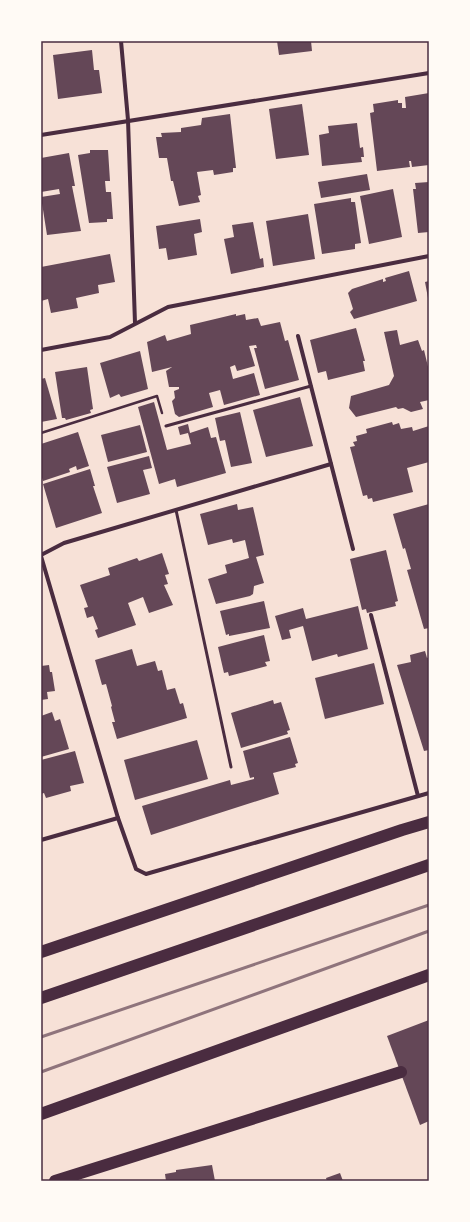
<svg xmlns="http://www.w3.org/2000/svg" width="470" height="1222" font-family="'PT Sans',sans-serif">
  <style>
    .building { fill: #644757 }
    .lines { fill: none; stroke-linecap: round; stroke-linejoin: round }
    .path { stroke: #4a2c40; stroke-width: 2.5 }
    .service { stroke: #4a2c40; stroke-width: 3 }
    .minor { stroke: #4a2c40; stroke-width: 4 }
    .motorway { stroke: #4a2c40; stroke-width: 12 }
    .rail { stroke: #8f747c; stroke-width: 3 }
    .neatline { fill: none; stroke: #4a2c40; stroke-width: 1.5 }
  </style>
  <rect width="100%" height="100%" fill="#f7e1d7"/>
  <g class="building">
    <path d="M277 41H311L312 51 279 55Z"/>
    <path d="M92 50 94 70H99L102 93 58 99 53 55Z"/>
    <path d="M429 93V165L412 167 411 161H409L410 167 377 171 370 113 374 112 373 104 398 100V103H402V108H406L405 97Z"/>
    <path d="M302 104 309 155 276 159 269 109Z"/>
    <path d="M230 114 236 168H233V172L214 175 213 170 197 172 201 195 198 196 200 202 179 206 173 181H171L167 158H159L156 137H162L161 133 181 132V128L201 125 202 118Z"/>
    <path d="M357 123 360 148 363 147 364 157H361L362 162 322 166 319 135 329 133 328 126Z"/>
    <path d="M90 150H108L110 181H105L106 192H111L113 219H107V222L89 223 78 155 90 153Z"/>
    <path d="M69 153 75 186H72L81 231 47 235 41 197 60 194 59 189 41 192V158Z"/>
    <path d="M367 174 370 190 321 198 318 182Z"/>
    <path d="M429 182V232L418 233 413 189H416L415 183Z"/>
    <path d="M393 189 402 237 369 244 360 196Z"/>
    <path d="M351 198V202H355L361 243 355 244V249L322 254 314 204Z"/>
    <path d="M308 214 315 259 273 266 266 221Z"/>
    <path d="M200 219 202 232 194 234 197 255 168 260 166 248 159 249 156 226Z"/>
    <path d="M253 222 260 259 263 258 264 267 231 274 224 239 234 237 232 225Z"/>
    <path d="M110 254 115 282 98 285 99 293 76 298 78 308 51 313 48 299 41 301V267Z"/>
    <path d="M409 271 417 301 354 319 350 312 353 309 348 293 352 289 383 279V282L386 281 385 278Z"/>
    <path d="M429 281V298H428L425 282Z"/>
    <path d="M236 314V316L245 314 246 320 258 318 261 326 280 322 285 341 288 340 299 380 265 389 254 348H257L256 345 249 346 255 366 237 371 235 365 230 367 233 379 254 373 260 395 224 405 220 390 209 393 213 407 179 417 175 414 172 401 175 398 174 391 179 389V387H169L166 371 172 367 152 372 147 342 165 335 167 341 191 334 190 325Z"/>
    <path d="M356 328 365 361H363L365 371 328 380 326 371 318 373 310 340Z"/>
    <path d="M397 330 400 345 418 340 422 351 424 350 429 371V400L420 402 423 409 411 412 403 408 398 409 396 407 356 417 349 408 351 396 389 385 394 376 384 332Z"/>
    <path d="M140 351 148 389 121 397 119 394 110 398 100 363Z"/>
    <path d="M87 367 93 409 90 410 91 413 66 420 65 418H62L55 372Z"/>
    <path d="M45 378 57 419 41 422V379Z"/>
    <path d="M300 397 313 446 266 457 253 410Z"/>
    <path d="M154 402 167 450 191 444 188 433 180 435 178 427 188 424 190 433 208 427 211 438 216 437 226 473 177 487 175 479 159 484 138 407Z"/>
    <path d="M240 412 252 463 231 467 225 440 220 441 215 418Z"/>
    <path d="M392 422 393 425 399 423 401 429 412 427 413 431 429 426V462L407 468 413 492 373 502 372 498 368 499 367 495 363 496 350 447 355 446 353 442 357 441 356 436 367 433 366 429Z"/>
    <path d="M140 425 147 452 108 462 101 435Z"/>
    <path d="M78 432 89 466 77 470 76 466 69 469 70 472 43 481 41 475V444Z"/>
    <path d="M149 456 152 468 143 470 150 494 117 503 107 467Z"/>
    <path d="M90 469 95 486H93L102 513 56 528 43 484Z"/>
    <path d="M237 504 238 510 253 507 264 555 256 557 264 583 254 586 253 594 250 596 216 604 208 579 227 573 225 565 249 558 245 540 233 543 232 539 208 545 200 514Z"/>
    <path d="M429 504V628L424 629 407 570 411 569 405 548 403 549 393 514Z"/>
    <path d="M386 550 398 601 395 602 396 606 367 613 366 609 362 610 350 559Z"/>
    <path d="M162 553 169 574 165 575 168 584 164 585 173 605 149 613 143 597 128 603 136 625 98 638 95 630 98 629 93 616 87 618 84 608 88 607 80 585 110 575 108 568 137 558 139 561Z"/>
    <path d="M264 601 270 628 229 636V634L226 635 220 611Z"/>
    <path d="M358 606 368 649 338 657 337 654 312 661 303 626 289 630 291 638 282 640 275 616 303 608 306 619Z"/>
    <path d="M264 635 270 661 265 662 267 666 229 676 228 672 224 673 218 647Z"/>
    <path d="M132 649 137 666 155 661 158 671 162 670 167 690 175 688 180 704 183 703 187 718 117 739 112 722H115L111 707 112 706 106 684 102 685 95 660Z"/>
    <path d="M425 651 427 658 429 657V750L424 751 397 665 411 662 410 655Z"/>
    <path d="M374 663 384 704 325 719 315 678Z"/>
    <path d="M49 665 50 672H52L55 691 47 692 48 699 41 700V666Z"/>
    <path d="M273 700 274 704 281 702 290 730 287 731 288 734 241 748 231 713Z"/>
    <path d="M52 712 55 721 60 719 69 749 41 757V716Z"/>
    <path d="M290 737 298 763 295 764 296 767 273 773 279 794 151 835 142 806 230 780 231 785 254 779V777L250 778 243 751Z"/>
    <path d="M197 740 208 779 135 800 124 760Z"/>
    <path d="M75 751 84 783 70 786 71 791 46 798 44 793 41 794V760Z"/>
    <path d="M429 1020V1121L420 1125 387 1036Z"/>
    <path d="M212 1165 215 1181H166L165 1174 176 1172V1170Z"/>
    <path d="M340 1173 343 1181H327L326 1178Z"/>
  </g>
  <g class="lines">
    <path class="path" d="M41 433 157 396 162 413"/>
    <g class="service">
      <path d="M166 426 311 386"/>
      <path d="M176 510 231 767"/>
    </g>
    <g class="minor">
      <path d="M121 41 128 120 135 323"/>
      <path d="M41 135 429 73"/>
      <path d="M298 336 353 549"/>
      <path d="M41 350 110 337 168 307 429 256"/>
      <path d="M41 555 64 543 331 464"/>
      <path d="M41 556 118 818 136 869 146 874 429 793"/>
      <path d="M371 615 418 796"/>
      <path d="M41 840 118 818"/>
    </g>
    <g class="motorway">
      <path d="M41 952 402 830 429 822"/>
      <path d="M41 998 429 865"/>
      <path d="M41 1114 429 975"/>
      <path d="M55 1181 401 1072"/>
    </g>
    <g class="rail">
      <path d="M41 1037 429 905"/>
      <path d="M41 1072 429 931"/>
    </g>
  </g>
  <rect width="470" height="1222" fill="none" stroke="#fffaf5" stroke-width="84"/>
  <rect x="42" y="42" width="386" height="1138" class="neatline"/>
</svg>
